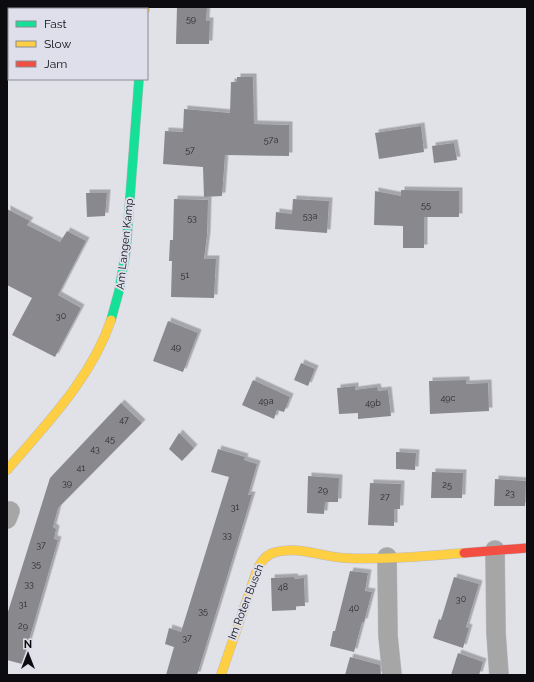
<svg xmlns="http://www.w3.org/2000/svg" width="534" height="682" font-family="Raleway,sans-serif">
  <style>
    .building { fill: #88888d; filter: url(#shadow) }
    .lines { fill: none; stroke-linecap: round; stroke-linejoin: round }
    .street-casing { stroke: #bbbcc0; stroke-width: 20 }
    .fast-casing { stroke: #bbbcc0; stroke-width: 10 }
    .slow-casing { stroke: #bbbcc0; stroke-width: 10 }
    .jam-casing { stroke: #bbbcc0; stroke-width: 10 }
    .street { stroke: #a7a6a7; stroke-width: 19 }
    .fast { stroke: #16e098; stroke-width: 9 }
    .slow { stroke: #ffcf43; stroke-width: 9 }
    .jam { stroke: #f24e42; stroke-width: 9 }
    .labels { text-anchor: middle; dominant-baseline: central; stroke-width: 4; stroke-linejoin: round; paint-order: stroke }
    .number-label { font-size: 9px; fill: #2b2b2f }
    .street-label { font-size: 11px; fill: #0c0c10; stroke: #dedfeb }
  </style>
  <defs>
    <filter id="shadow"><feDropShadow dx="3.5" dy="-3.5" stdDeviation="0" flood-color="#0004"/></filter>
  </defs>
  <rect width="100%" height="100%" fill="#e1e2e8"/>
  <g class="building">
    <path d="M177 7H207L206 21H210L209 44H176Z"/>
    <path d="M237 77H253L254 124 289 125V156L225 155 222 196 204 197 203 167 163 164 165 131 183 132 184 109 230 113 231 82H237Z"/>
    <path d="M421 126 424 152 379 159 375 133Z"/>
    <path d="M454 143 457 160 434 163 432 146Z"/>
    <path d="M401 190 459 191V217H424V248H403V226L374 225 375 191 401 196Z"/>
    <path d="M86 193H107L105 216 87 217Z"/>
    <path d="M174 199 208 200 207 235 204 259H216L214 298 171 297 172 261H169L170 240H173Z"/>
    <path d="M293 199 329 201 327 233 275 229 276 212 292 214Z"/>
    <path d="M7 209 30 221 27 225 60 242 67 231 86 241 58 295 81 308 55 357 12 335 32 298 7 285Z"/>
    <path d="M168 321 198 333 183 372 153 361Z"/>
    <path d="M301 363 315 369 308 386 294 380Z"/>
    <path d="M253 380 290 397 284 412 277 410 274 419 242 405Z"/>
    <path d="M466 380V384L488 383 489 411 430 414 429 381Z"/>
    <path d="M355 386V390L377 387 378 391 388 390 391 416 358 419V413L339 414 337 388Z"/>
    <path d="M121 403 142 423 58 508 53 527 56 529 54 539 58 540 22 664 7 660V615L50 478Z"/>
    <path d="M179 433 194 448 182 461 169 449Z"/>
    <path d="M218 449 245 457 244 460 257 464 248 495H252L197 675H166L174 647 165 644 169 628 181 632 229 477 211 472Z"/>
    <path d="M396 452 416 453 415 470 396 469Z"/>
    <path d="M432 472 463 473 462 498H431Z"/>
    <path d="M308 476 339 478 338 502H325L324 514 307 513Z"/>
    <path d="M495 479 526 481 525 506H494Z"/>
    <path d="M370 483 401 484 400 509H394V526L368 525Z"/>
    <path d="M350 571 368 573 365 591 372 592 364 622H362L354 652 330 646 333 631H335Z"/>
    <path d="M294 577 295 579 304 578 305 606H296V610L272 611 271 578Z"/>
    <path d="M454 577 479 584 466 627 469 628 463 648 433 638 439 619 441 620Z"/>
    <path d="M458 653 483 662 479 675H451Z"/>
    <path d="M350 657 380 665 381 675H345Z"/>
  </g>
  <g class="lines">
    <g class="street-casing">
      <g id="street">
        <path d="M7 519 10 511"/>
        <path d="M495 550 496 633 499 675"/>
        <path d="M387 557 388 636 392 675"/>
      </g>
    </g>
    <g class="fast-casing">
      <path id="fast" d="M111 320 119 291 126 250 139 79"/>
    </g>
    <g class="slow-casing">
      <g id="slow">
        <path d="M145 7V9"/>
        <path d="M7 470C46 424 91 379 111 320"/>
        <path d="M221 675 257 570C261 561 266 554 276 552 299 546 322 557 345 558 385 560 425 556 464 553"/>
      </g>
    </g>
    <g class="jam-casing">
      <path id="jam" d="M464 553 527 548"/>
    </g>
    <use href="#street" class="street"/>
    <use href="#fast" class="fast"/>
    <use href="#slow" class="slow"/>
    <use href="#jam" class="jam"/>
  </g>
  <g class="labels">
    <g class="number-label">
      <text x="191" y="19">59</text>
      <text x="271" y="140">57a</text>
      <text x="190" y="150">57</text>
      <text x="426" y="205">55</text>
      <text x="310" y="216">53a</text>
      <text x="192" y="218">53</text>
      <text x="185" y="275">51</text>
      <text x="61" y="316">30</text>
      <text x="176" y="347">49</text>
      <text x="448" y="398">49c</text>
      <text x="266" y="401">49a</text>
      <text x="373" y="403">49b</text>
      <text x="124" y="420">47</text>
      <text x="110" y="439">45</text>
      <text x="95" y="449">43</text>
      <text x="81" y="468">41</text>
      <text x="67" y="483">39</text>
      <text x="447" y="485">25</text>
      <text x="323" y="490">29</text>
      <text x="510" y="493">23</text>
      <text x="385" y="497">27</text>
      <text x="235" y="507">31</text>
      <text x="227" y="535">33</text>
      <text x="41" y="545">37</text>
      <text x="36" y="564">35</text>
      <text x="29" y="584">33</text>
      <text x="283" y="587">48</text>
      <text x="461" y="599">30</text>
      <text x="23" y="604">31</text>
      <text x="354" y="608">40</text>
      <text x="203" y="611">35</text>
      <text x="23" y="626">29</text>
      <text x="187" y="638">37</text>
    </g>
    <g class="street-label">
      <text transform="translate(125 244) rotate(-84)">Am Langen Kamp</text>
      <text transform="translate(246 602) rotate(-69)">Im Roten Busch</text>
    </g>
  </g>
  <rect width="534" height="682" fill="none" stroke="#0c0c10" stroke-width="16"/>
  <rect x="8" y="8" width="140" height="72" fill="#dedfeb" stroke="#8a8b93"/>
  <rect x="16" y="21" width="20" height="6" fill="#16e098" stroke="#8a8b93"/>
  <text x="44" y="28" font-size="12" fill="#0c0c10">Fast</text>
  <rect x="16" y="41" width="20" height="6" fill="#ffcf43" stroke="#8a8b93"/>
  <text x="44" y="48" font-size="12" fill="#0c0c10">Slow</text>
  <rect x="16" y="61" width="20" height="6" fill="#f24e42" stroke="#8a8b93"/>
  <text x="44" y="68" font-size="12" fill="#0c0c10">Jam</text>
  <g transform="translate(28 654)" stroke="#dedfeb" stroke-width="3" paint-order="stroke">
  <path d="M0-3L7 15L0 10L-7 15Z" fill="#0c0c10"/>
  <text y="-6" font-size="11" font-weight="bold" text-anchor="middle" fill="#0c0c10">N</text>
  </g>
</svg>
